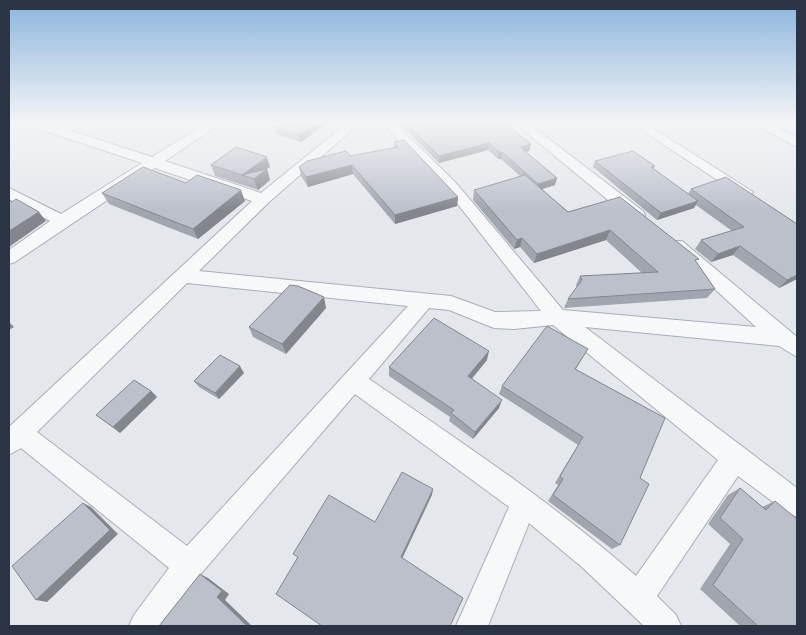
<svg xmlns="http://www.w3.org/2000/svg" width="806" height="635" font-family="Arial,sans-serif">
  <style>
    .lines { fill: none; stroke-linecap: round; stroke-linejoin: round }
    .street-casing { stroke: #a9aeb7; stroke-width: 2 }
    .street { fill: #f7f8fa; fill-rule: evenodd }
    .wall { fill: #a1a5ae }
    .shaded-wall { fill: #83868d }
    .building { fill: #bbc0ca; stroke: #83868d }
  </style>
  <rect width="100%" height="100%" fill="#e4e7ec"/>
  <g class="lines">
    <g class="street-casing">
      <g id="street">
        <path d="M29 123H47L152 157 207 123H221L165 161 261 193 347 123H360L269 202 199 271 451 296 495 312 541 311 446 189 382 123H395L456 183 563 310 756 327 667 245 670 241H682L797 337V357L779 346 585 327 797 488V517L788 513 738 476 657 596 676 615 681 626H644L583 568 529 523 488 626H456L509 507 355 394 199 576 164 626H129L134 615 169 568 21 448 9 455V427L252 201 155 168 15 262 9 264V250L50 221 9 199V188L61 214 142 163 30 126ZM187 283 408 306 187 546 37 432ZM429 308 449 310 494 328 514 329 553 325 718 460 636 576C552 502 460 441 369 379Z"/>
        <path d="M515 123H528L643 211 645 215 643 219H631Z"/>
        <path d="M631 123H645L753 192 750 195H740Z"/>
        <path d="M753 123H768L797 138V147Z"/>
      </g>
    </g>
    <use href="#street" class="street"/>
  </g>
  <g class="wall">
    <path d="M327 123 301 142 276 134 274 127Z"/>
    <path d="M399 123H512V125L508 126 531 144 529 151 526 152 557 178 555 185 542 189 568 212 696 262 715 289 707 298 564 308 568 299 577 287 576 285 580 276 642 273 606 240 534 263 520 247 514 249 473 200 474 190 520 176 501 159H498L488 150 439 163Z"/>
    <path d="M394 142 458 197 457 206 395 224 353 174 308 187 301 176 299 167 350 156 394 148Z"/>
    <path d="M595 161 655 166 654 169 688 194 691 189 797 224V279L779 288 733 255 711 262 695 249 701 240 732 231 696 205 694 208 657 220 593 167Z"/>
    <path d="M211 165 270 167 267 169 270 180 258 190 215 176Z"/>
    <path d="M102 193 245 201 198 239 109 204Z"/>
    <path d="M326 308 286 354 253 337 249 327Z"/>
    <path d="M583 357 576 369 640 478 620 545 612 549 548 501 558 485 555 483 578 445 499 394 502 386Z"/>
    <path d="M487 360 472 379 499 408 473 439 449 421 450 417 389 376V367Z"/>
    <path d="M244 373 219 399 199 387 194 381Z"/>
    <path d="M151 391 157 397 120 433 96 415Z"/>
    <path d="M740 488 762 507 775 501 797 626H740L700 589 730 544 708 524 728 495Z"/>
  </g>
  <g class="shaded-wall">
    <path d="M316 123H327L301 142 299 135Z"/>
    <path d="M501 123H512V125L500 128Z"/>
    <path d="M489 143 488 150 439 163V156Z"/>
    <path d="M531 144 529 151 519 154 520 147Z"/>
    <path d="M499 152H502L501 159H498Z"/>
    <path d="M267 157 270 167 267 169 270 180 258 190 254 179 242 175 245 186 242 175Z"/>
    <path d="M352 165 353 174 308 187 306 177Z"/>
    <path d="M557 178 555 185 536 191 538 184Z"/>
    <path d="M241 190 245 201 198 239 193 229Z"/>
    <path d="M458 197 457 206 395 224V215Z"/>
    <path d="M698 201 694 208 657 220 661 213Z"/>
    <path d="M39 212 46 221 9 247V231Z"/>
    <path d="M610 230 606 240 534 263 537 254Z"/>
    <path d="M522 238 520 247 514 249 517 240Z"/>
    <path d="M740 246 733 255 711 262 718 254Z"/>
    <path d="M797 275V279L779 288 787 280Z"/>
    <path d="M324 297 326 308 286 354 282 344Z"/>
    <path d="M9 322 14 327 9 330Z"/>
    <path d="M489 351 487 360 466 385 468 376Z"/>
    <path d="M240 366 244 373 219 399 215 393Z"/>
    <path d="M151 391 157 397 120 433 113 427Z"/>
    <path d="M502 400 499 408 473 439 475 432Z"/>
    <path d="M433 489 432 495 401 561V557Z"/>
    <path d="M83 503 91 507 118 534 47 602 36 600Z"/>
    <path d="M200 574 208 578 229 594 225 600 252 626H247L217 597Z"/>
  </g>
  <g class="building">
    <path d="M280 123H316L299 135 274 127Z"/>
    <path d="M406 123H504L531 144 520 147 557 178 538 184 502 152H499L489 143 439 156Z"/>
    <path d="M404 140 458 197 395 215 352 165 306 177 299 167 307 161 346 151 350 156 398 147 394 142Z"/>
    <path d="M236 147 267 157 242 175 211 165Z"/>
    <path d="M633 151 655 166 651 167 698 201 661 213 595 161Z"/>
    <path d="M143 167 186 183 197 175 241 190 193 229 102 193Z"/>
    <path d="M267 169 254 179 242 175Z"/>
    <path d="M525 175 568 212 620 197 699 259 695 260 715 289 568 299 582 280 580 276 658 272 610 230 537 254 522 238 517 240 474 190Z"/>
    <path d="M726 177 797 224V275L787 280 740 246 718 254 701 240 744 227 691 189Z"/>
    <path d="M16 199 39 212 9 231V200L12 202Z"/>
    <path d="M290 285 298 286 324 297 282 344 249 327Z"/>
    <path d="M434 318 489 351 468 376 502 400 475 432 451 413 454 410 389 367Z"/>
    <path d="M547 326 588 349 575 369 665 418 640 478 649 484 620 545 553 495 563 479 560 476 583 437 502 386Z"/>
    <path d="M220 355 240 366 215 393 194 381Z"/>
    <path d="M134 380 151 391 113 427 96 415Z"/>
    <path d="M402 472 433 489 401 557 463 598 450 626H322L276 594 298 557 293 554 329 495 375 522Z"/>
    <path d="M740 488 766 510 775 501 797 519V626H758L713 585 743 539 720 518Z"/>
    <path d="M83 503 110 530 36 600 12 566Z"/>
    <path d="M200 574 222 591 217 597 247 626H159Z"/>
  </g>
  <linearGradient id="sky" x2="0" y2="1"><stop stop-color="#8bb4dd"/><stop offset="0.58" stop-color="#f3f4f6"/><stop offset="1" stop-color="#f3f4f6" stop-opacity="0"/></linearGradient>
  <rect width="806" height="211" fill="url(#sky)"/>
  <rect width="806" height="635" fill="none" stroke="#2b3445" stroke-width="20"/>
</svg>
